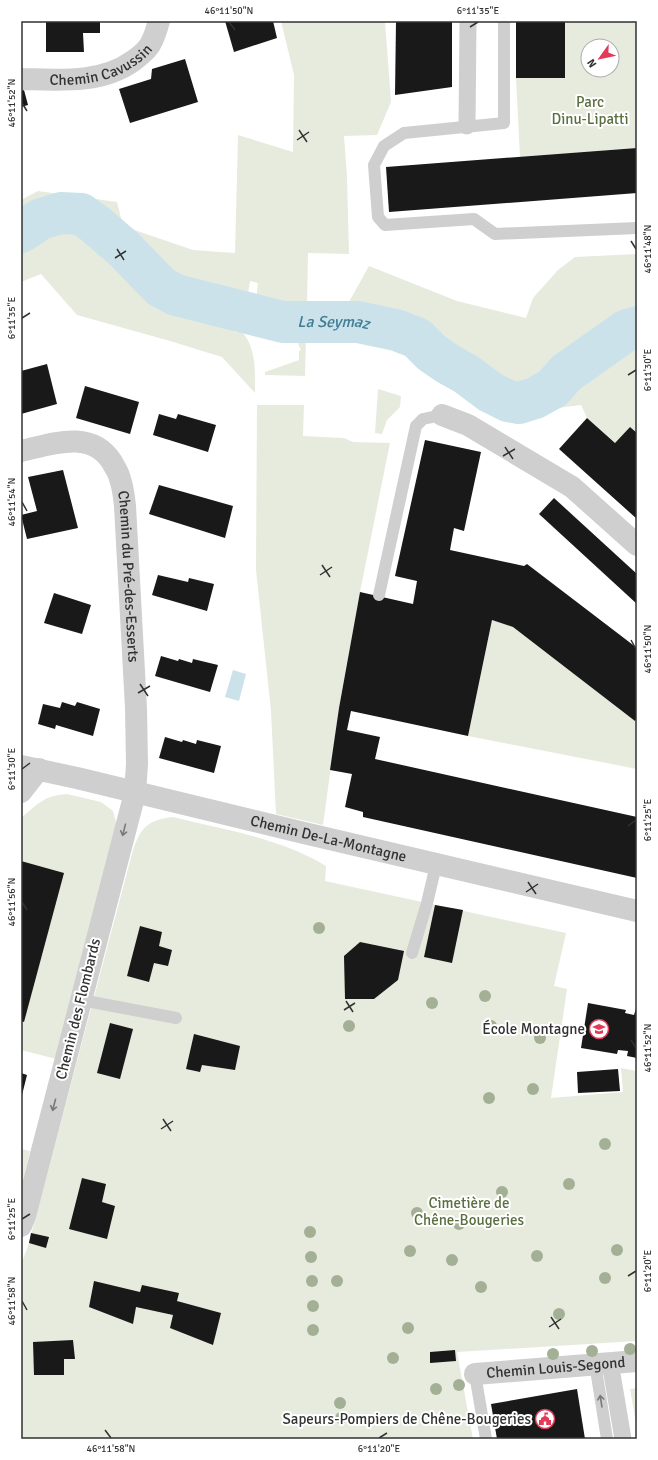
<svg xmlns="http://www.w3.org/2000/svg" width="658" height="1460" font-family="Signika,sans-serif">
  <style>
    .green { fill: #e7ebde; fill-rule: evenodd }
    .water { fill: #cce2eb }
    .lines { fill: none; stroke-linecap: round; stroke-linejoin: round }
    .river { stroke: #cce2eb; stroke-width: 42 }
    .building { fill: #191919 }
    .service { stroke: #cfcfcf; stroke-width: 12 }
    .pedestrian { stroke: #cfcfcf; stroke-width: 17 }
    .minor { stroke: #cfcfcf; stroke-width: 22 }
    .tertiary { stroke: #cfcfcf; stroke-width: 22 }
    .tree { fill: #a4b095 }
    .oneway { stroke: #797979 }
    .ticks { fill: none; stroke: #323232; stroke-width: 1.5 }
    .labels { text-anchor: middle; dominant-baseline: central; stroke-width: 4; stroke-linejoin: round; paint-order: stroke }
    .street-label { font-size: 15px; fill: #323232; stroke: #fff }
    .park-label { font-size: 15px; fill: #5a6f3f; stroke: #fff }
    .poi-label { font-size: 15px; fill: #323232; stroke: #fff; text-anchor: end }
    .water-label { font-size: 16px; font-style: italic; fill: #407d95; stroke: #fff }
    .neatline { fill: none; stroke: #323232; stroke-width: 1.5 }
    .ticks-label { font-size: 10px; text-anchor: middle; fill: #323232 }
  </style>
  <rect width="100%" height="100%" fill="#fff"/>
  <g class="green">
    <path d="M281 21H385L391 102 377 135 344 136 347 176 349 254 308 253 307 305 256 300 258 283 250 281 244 321 233 318 228 321 236 333 239 329C257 345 255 371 255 393L222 357 170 341 77 315 41 274 21 282V200L38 191 117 202 123 226 193 250 235 253 238 135 293 152 294 75Z"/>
    <path d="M565 21H637V148L520 157 516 78H565ZM588 46H612V70H588Z"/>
    <path d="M637 254V433L630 427 615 443 587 418 581 405 535 411H523L508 406 451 378 427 353 411 343 345 309 369 266 457 301 526 318 533 298 558 270 575 257Z"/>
    <path d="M295 337 306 338 305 376 265 375V372L299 360V351L301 350Z"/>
    <path d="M378 389 401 396 400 407 387 420 382 434 375 433Z"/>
    <path d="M257 405H304L303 436 344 438 353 442 390 443 360 592 339 708 323 825 276 814 271 711 256 570Z"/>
    <path d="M492 620 513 627 635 721 637 718V769L468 736Z"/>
    <path d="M67 794 101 802 113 811 117 826 56 1059 21 1050V818C39 803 43 796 67 794Z"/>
    <path d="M173 817C225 830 280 838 326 866L325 881 566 933 554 986 567 989 551 1098 623 1092 621 1068 637 1071V1341L457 1352 473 1439H21V1264L28 1246 133 850C141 827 148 820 173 817Z"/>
    <path d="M21 1149 30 1151 21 1188Z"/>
    <path d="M637 1388V1429L630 1389Z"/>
  </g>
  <path class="water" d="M233 670 246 674 239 701 225 697Z"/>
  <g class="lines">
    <path class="river" id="s1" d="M21 232 41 219 61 213 81 214 95 224 124 249 161 287 176 295 283 322H358L396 330 417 338 432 353 448 364 466 374 490 392 508 401 519 403 535 398 553 388 566 373 627 330 637 327"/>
  </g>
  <g class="building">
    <path d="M46 21H100V33H83L84 52H46Z"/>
    <path d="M225 21H273L277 38 234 52Z"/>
    <path d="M396 21H452V87L395 95Z"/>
    <rect x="516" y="21" width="49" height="57"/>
    <path d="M185 59 198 102 130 123 119 89 151 79 152 69Z"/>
    <path d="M24 90 28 105 21 107V91Z"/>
    <path d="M637 148V193L389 212 386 167Z"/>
    <path d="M47 364 57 404 21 414V371Z"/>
    <path d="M85 386 139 402 130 434 76 418Z"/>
    <path d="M159 414 176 419 178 414 216 425 208 452 153 435Z"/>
    <path d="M587 418 615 443 630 427 637 433V519L559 449Z"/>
    <path d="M425 440 481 452 464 531 454 528 450 550 524 566 527 564 637 648V718L635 721 513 627 492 620 468 736 351 711 347 730 380 737 375 759 637 817V878L363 817V812L345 807 352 774 330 770 339 708 360 592 413 604 417 581 395 576Z"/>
    <path d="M63 470 78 528 27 539 21 515 37 511 28 477Z"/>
    <path d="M159 485 233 506 225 538 149 514Z"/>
    <path d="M554 498 637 574V604L539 514Z"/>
    <path d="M158 575 188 582 189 578 214 584 207 611 152 595Z"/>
    <path d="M54 593 91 605 82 634 44 623Z"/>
    <path d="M161 656 178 661 179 659 192 663 193 659 218 665 210 692 155 676Z"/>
    <path d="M62 702 75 706 77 702 100 709 93 736 56 725 55 729 38 724 43 704 60 708Z"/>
    <path d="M165 737 182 742 183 740 196 744 197 740 221 746 214 773 159 758Z"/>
    <path d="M21 861 64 873 24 1022 21 1021Z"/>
    <path d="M435 905 463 910 452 963 424 957Z"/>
    <path d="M140 926 162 932 159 946 172 950 168 966 154 963 149 982 127 976Z"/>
    <path d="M360 942 404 951 398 980 374 999H345L344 956Z"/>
    <path d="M588 1003 626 1010 625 1013 634 1015 637 1005V1058L627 1056 628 1051 618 1050 617 1054 581 1048Z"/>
    <path d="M110 1023 133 1029 120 1079 97 1073Z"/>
    <path d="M194 1034 240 1046 235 1070 202 1065 200 1072 186 1069Z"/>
    <path d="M618 1069 620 1091 578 1093 577 1072Z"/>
    <path d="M21 1073 27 1075 22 1095H21Z"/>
    <path d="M82 1178 106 1184 102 1202 115 1206 107 1239 69 1229Z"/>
    <path d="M31 1233 49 1237 46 1248 29 1243Z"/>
    <path d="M94 1281 140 1292 142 1285 179 1293 176 1305 177 1301 221 1313 213 1345 170 1328 173 1315 136 1307 133 1324 89 1307Z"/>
    <path d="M73 1340 75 1359H64V1375H34L33 1342Z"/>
    <path d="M455 1350 456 1361 430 1363V1352Z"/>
    <path d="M577 1389 585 1439H497L491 1404Z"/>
  </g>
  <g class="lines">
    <g class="service">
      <path d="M504 21V123L404 133 384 146 374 165 378 217 385 225 474 219 495 234 637 228"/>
      <path d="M379 595 416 426 423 419 442 415"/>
      <path d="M412 953 427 903 436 865"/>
      <path d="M81 1000 176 1018"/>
      <path d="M595 1363 607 1439"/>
      <path d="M475 1374 486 1439"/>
    </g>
    <g class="pedestrian">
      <path d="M467 126 468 21"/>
      <path d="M610 1362 623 1439"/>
    </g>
    <g class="minor">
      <path id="s2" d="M21 79C59 80 101 84 133 61 140 56 149 49 152 41 155 35 157 28 159 21"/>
      <path d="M442 415 468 425 572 487 637 545"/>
      <path id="s3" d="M21 451C52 444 91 429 112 462 115 468 119 473 120 479 123 487 124 497 125 506L136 708 137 764 135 793 25 1216 21 1226"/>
      <path d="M21 792 39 769"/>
      <path id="s4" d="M475 1374 637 1361"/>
    </g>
    <path class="tertiary" id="s5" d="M21 766 77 778 304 833 637 911"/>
  </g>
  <g class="tree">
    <circle cx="319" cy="928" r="6"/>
    <circle cx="485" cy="996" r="6"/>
    <circle cx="432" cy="1003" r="6"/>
    <circle cx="349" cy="1026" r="6"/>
    <circle cx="491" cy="1026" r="6"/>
    <circle cx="540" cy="1038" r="6"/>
    <circle cx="533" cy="1089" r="6"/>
    <circle cx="489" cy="1098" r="6"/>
    <circle cx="605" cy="1144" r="6"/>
    <circle cx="569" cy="1184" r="6"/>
    <circle cx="502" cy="1192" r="6"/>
    <circle cx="417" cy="1213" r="6"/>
    <circle cx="459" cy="1224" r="6"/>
    <circle cx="310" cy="1232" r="6"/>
    <circle cx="617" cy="1250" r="6"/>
    <circle cx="410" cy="1251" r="6"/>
    <circle cx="537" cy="1256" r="6"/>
    <circle cx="311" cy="1257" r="6"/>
    <circle cx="452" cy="1260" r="6"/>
    <circle cx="605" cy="1278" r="6"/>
    <circle cx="312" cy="1281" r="6"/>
    <circle cx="337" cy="1281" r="6"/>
    <circle cx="481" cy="1287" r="6"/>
    <circle cx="313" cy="1306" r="6"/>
    <circle cx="559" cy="1314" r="6"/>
    <circle cx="408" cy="1328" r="6"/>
    <circle cx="313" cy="1330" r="6"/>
    <circle cx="630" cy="1349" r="6"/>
    <circle cx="592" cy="1351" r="6"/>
    <circle cx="553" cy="1354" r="6"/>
    <circle cx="393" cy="1358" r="6"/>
    <circle cx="459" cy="1385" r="6"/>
    <circle cx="436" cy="1389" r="6"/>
    <circle cx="340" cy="1403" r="6"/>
    <circle cx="341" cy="1418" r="6"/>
  </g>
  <defs><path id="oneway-shaft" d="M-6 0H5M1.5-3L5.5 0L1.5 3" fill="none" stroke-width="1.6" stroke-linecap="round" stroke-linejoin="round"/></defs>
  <g class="oneway">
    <use href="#oneway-shaft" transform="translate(124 830) rotate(104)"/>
    <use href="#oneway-shaft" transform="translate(54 1105) rotate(105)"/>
    <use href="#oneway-shaft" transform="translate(601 1401) rotate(-99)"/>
  </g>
  <path class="ticks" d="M229 22 235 30M470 27 478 22M22 103 27 111M299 130 307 142M297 140 309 132M631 241 636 249M117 249 124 260M115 258 126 251M22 318 30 313M628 375 636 370M505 447 513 459M503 456 515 449M22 502 27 511M322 565 330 577M320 575 332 567M631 640 636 649M140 684 148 696M138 693 150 686M22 769 30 763M628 826 636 820M528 882 536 894M526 892 538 884M22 902 27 910M346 1001 353 1012M344 1010 355 1003M631 1040 636 1048M163 1119 171 1131M161 1129 173 1121M22 1219 30 1214M628 1276 636 1271M22 1301 27 1310M551 1317 559 1329M549 1327 561 1319M105 1430 111 1438M379 1438 387 1433"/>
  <defs>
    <g id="school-ring" transform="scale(1)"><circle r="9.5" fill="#fff" stroke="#e33a58" stroke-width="1.5"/><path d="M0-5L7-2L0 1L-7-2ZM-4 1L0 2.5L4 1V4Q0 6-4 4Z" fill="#e33a58"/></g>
    <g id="civic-ring" transform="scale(1)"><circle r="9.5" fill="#fff" stroke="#e33a58" stroke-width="1.5"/><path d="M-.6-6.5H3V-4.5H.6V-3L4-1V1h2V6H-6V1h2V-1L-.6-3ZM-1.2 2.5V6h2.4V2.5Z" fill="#e33a58"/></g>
  </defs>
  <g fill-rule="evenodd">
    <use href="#school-ring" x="599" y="1029"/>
    <use href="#civic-ring" x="545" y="1419"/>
  </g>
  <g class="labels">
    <g class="street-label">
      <text stroke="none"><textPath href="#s2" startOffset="83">Chemin Cavussin</textPath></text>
      <text stroke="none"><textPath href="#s3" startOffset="216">Chemin du Pré-des-Esserts</textPath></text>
      <text stroke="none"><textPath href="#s5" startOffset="316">Chemin De-La-Montagne</textPath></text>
      <text transform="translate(78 1009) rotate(-76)">Chemin des Flombards</text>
      <text stroke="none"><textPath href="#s4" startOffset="81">Chemin Louis-Segond</textPath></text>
    </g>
    <g class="park-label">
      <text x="590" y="102">Parc<tspan x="590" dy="17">Dinu-Lipatti</tspan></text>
      <text x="469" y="1203">Cimetière de<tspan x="469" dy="17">Chêne-Bougeries</tspan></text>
    </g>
    <g class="poi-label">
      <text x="585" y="1029">École Montagne</text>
      <text x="531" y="1419">Sapeurs-Pompiers de Chêne-Bougeries</text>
    </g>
    <g class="water-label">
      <text stroke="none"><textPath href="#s1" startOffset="351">La Seymaz</textPath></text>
    </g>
  </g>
  <rect width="658" height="1460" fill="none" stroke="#ffffff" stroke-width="44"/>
  <g transform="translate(600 58) rotate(237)"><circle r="19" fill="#ffffff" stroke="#adadad"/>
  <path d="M0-3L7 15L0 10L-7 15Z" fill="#e33a58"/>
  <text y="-6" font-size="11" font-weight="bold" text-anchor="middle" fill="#323232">N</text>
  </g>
  <rect x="22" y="22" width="614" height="1416" class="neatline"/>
  <g class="ticks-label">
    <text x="229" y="14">46°11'50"N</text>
    <text x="478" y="14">6°11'35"E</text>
    <text transform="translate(11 103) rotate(-90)" y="4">46°11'52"N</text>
    <text transform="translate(647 249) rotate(-90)" y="4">46°11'48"N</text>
    <text transform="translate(11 318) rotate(-90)" y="4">6°11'35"E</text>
    <text transform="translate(647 370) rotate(-90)" y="4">6°11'30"E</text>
    <text transform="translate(11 502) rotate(-90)" y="4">46°11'54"N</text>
    <text transform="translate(647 649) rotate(-90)" y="4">46°11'50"N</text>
    <text transform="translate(11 769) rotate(-90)" y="4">6°11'30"E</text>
    <text transform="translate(647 820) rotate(-90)" y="4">6°11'25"E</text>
    <text transform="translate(11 902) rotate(-90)" y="4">46°11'56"N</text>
    <text transform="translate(647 1048) rotate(-90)" y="4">46°11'52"N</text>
    <text transform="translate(11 1219) rotate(-90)" y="4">6°11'25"E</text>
    <text transform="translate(647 1271) rotate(-90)" y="4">6°11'20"E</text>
    <text transform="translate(11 1301) rotate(-90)" y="4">46°11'58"N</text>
    <text x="111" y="1452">46°11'58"N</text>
    <text x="379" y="1452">6°11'20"E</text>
  </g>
</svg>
